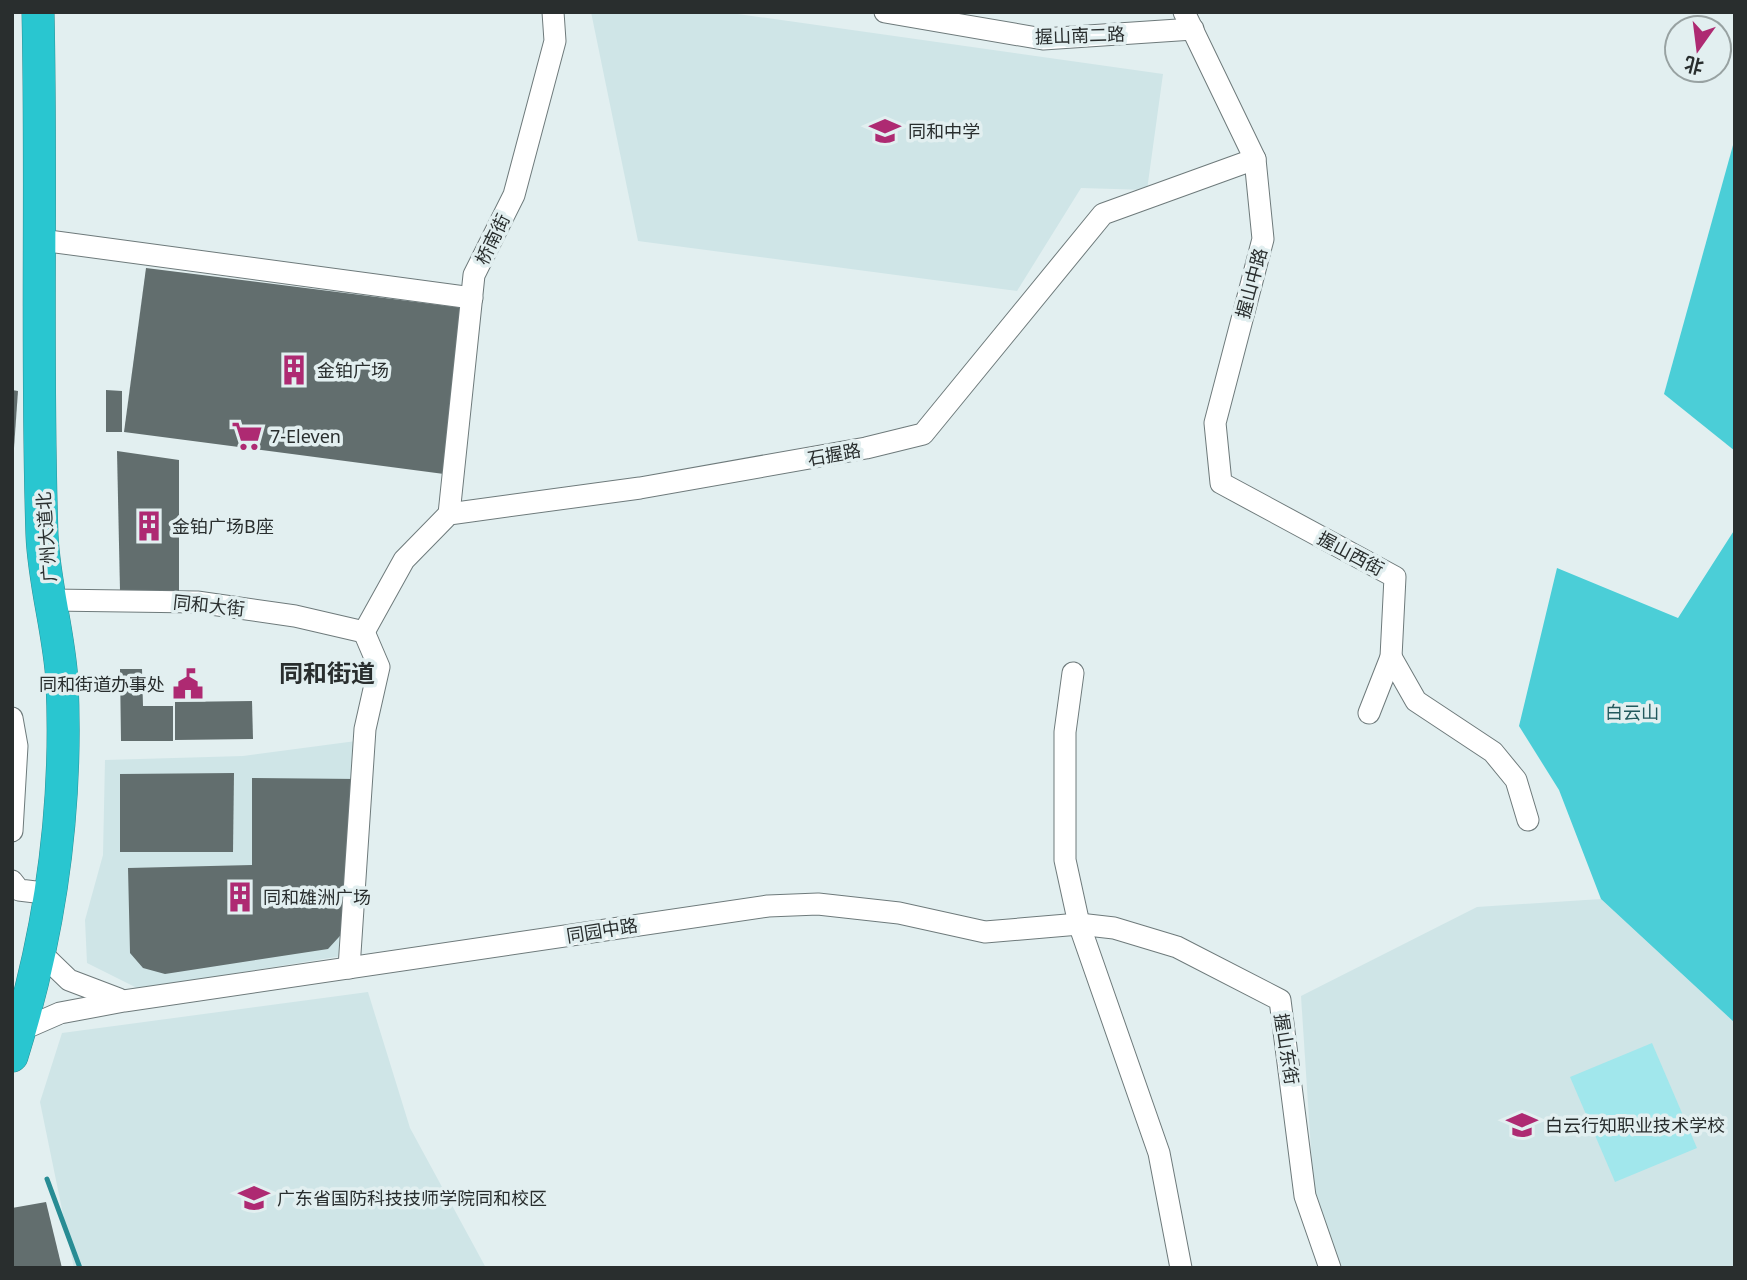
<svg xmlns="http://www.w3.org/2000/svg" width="1747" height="1280" font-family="'Noto Sans','Noto Sans SC',sans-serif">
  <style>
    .built { fill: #cfe5e7 }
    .green { fill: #a1e7ec }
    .forest { fill: #4bced7 }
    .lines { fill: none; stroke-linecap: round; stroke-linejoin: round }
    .stream { stroke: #288c94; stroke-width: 5 }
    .building { fill: #626e6e }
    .minor-casing { stroke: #6e7a7b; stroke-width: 23 }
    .highway-casing { stroke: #299197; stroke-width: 33 }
    .minor { stroke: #fff; stroke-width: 21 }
    .highway { stroke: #29c6d0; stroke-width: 32 }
    .labels { text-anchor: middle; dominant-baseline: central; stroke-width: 7; stroke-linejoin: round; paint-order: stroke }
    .street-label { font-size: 18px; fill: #292e2e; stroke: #e2eff0 }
    .poi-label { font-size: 18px; fill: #292e2e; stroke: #e2eff0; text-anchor: start }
    .park-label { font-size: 18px; fill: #22595d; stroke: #e2eff0 }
    .district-label { font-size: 24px; font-weight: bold; fill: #292e2e; stroke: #e2eff0 }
  </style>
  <rect width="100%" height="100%" fill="#e2eff0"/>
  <g class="built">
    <path d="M591 12H724L1163 74 1147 190 1081 188 1017 291 638 241Z"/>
    <path d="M356 741 342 956 139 989 87 963 85 920 103 855 105 760 243 756Z"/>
    <path d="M1601 899 1735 1023V1268H1334L1316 1226 1301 996 1477 907Z"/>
    <path d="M368 992 410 1128 486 1268H74L40 1102 62 1033Z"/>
  </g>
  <path class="green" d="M1652 1043 1697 1148 1615 1182 1570 1077Z"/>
  <g class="forest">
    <path d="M1735 138V451L1664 394Z"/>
    <path d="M1735 529V1023L1601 899 1559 790 1519 726 1557 568 1678 618Z"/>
  </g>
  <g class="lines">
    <path class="stream" d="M47 1179 80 1268"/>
  </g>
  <g class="building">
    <path d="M146 268 464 308 444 474 124 432Z"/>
    <path d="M12 390 18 391 14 448H12Z"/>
    <path d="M106 390 122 391V432H106Z"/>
    <path d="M117 451 179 460V592L120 591Z"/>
    <path d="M120 669H142L143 706H173V741H121Z"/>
    <path d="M252 701 253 739 175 740V702Z"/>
    <path d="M234 773 233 852H120V774Z"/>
    <path d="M252 778 358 779 349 926 328 949 165 974 143 968 130 953 128 868 252 865Z"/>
    <path d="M46 1202 62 1268H12V1208Z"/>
  </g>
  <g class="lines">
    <g class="minor-casing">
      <g id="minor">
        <path d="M885 12 1043 39 1193 29"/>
        <path d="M1184 12 1255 159 1263 239 1215 423 1221 483 1395 577 1391 657 1369 713"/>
        <path d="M41 240 472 298"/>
        <path d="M449 514 474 275 514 195 555 41 553 12"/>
        <path d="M51 600 197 602 295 616 364 632"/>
        <path d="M364 632 404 560 449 514 640 488 866 448 923 434 1103 214 1255 159"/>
        <path d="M1391 657 1416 701 1493 752 1516 780 1528 820"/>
        <path d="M1073 673 1065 732V860L1079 924 1159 1153 1181 1268"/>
        <path d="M12 718 17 746 12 831"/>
        <path d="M12 881 19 890 52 894"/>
        <path d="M41 953 69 980 119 999"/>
        <path d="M349 968 365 729 379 667 364 632"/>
        <path d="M21 1030 60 1013 124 1001 768 906 818 904 899 913 985 932 1079 924 1114 928 1177 947 1280 1000 1305 1196 1330 1268"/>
      </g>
    </g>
    <g class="highway-casing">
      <path id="highway" d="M12 1056C50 935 68 808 62 681 59 632 44 584 42 535 36 361 42 186 38 12"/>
    </g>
    <use href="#minor" class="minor"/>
    <use href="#highway" class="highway"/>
  </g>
  <defs>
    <g id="school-bare" transform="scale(2.415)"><path d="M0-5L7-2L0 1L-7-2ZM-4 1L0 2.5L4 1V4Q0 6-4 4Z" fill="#ae2a72" stroke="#e2eff0" stroke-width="2.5" paint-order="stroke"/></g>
    <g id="building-bare" transform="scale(2.415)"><path d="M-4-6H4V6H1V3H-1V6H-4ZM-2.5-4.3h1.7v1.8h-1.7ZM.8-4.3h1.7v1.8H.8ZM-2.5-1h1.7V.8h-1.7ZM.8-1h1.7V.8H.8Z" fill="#ae2a72" stroke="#e2eff0" stroke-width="2.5" paint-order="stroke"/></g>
    <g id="supermarket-bare" transform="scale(2.415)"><path d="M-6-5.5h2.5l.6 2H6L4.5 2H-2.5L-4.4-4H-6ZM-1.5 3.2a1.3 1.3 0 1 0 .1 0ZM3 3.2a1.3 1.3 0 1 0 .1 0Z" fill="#ae2a72" stroke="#e2eff0" stroke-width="2.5" paint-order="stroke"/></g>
    <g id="civic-bare" transform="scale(2.415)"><path d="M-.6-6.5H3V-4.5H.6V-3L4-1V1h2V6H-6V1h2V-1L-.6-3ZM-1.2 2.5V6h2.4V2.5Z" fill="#ae2a72" stroke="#e2eff0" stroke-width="2.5" paint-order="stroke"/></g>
  </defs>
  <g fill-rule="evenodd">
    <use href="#school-bare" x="885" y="131"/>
    <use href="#building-bare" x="294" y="370"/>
    <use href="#supermarket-bare" x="247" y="436"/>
    <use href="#building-bare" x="149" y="526"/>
    <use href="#civic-bare" x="188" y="684"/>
    <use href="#building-bare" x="240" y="897"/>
    <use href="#school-bare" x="1522" y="1125"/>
    <use href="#school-bare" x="254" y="1198"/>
  </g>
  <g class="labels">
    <g class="street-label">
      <text transform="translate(1080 35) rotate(-2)">握山南二路</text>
      <text transform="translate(492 239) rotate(-64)">桥南街</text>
      <text transform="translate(1251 283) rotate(-75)">握山中路</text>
      <text transform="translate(834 454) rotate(-10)">石握路</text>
      <text transform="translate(46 537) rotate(-94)">广州大道北</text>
      <text transform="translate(1351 553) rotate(28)">握山西街</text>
      <text transform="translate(209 605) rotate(6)">同和大街</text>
      <text transform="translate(602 930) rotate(-9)">同园中路</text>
      <text transform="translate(1287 1049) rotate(81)">握山东街</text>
    </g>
    <g class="poi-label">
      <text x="908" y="131">同和中学</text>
      <text x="317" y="370">金铂广场</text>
      <text x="270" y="436">7-Eleven</text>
      <text x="172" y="526">金铂广场B座</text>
      <text x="165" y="684" text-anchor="end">同和街道办事处</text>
      <text x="263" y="897">同和雄洲广场</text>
      <text x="1545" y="1125">白云行知职业技术学校</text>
      <text x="277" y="1198">广东省国防科技技师学院同和校区</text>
    </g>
    <g class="park-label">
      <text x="1632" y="712">白云山</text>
    </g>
    <g class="district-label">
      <text x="327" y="672">同和街道</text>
    </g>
  </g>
  <rect width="1747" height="1280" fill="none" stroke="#292e2e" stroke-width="28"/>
  <g transform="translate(1698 49) rotate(194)"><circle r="33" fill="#e2eff0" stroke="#98a2a2" stroke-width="2"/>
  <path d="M0-5L12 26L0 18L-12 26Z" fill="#ae2a72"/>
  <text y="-10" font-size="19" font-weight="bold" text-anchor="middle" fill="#292e2e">北</text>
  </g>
</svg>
